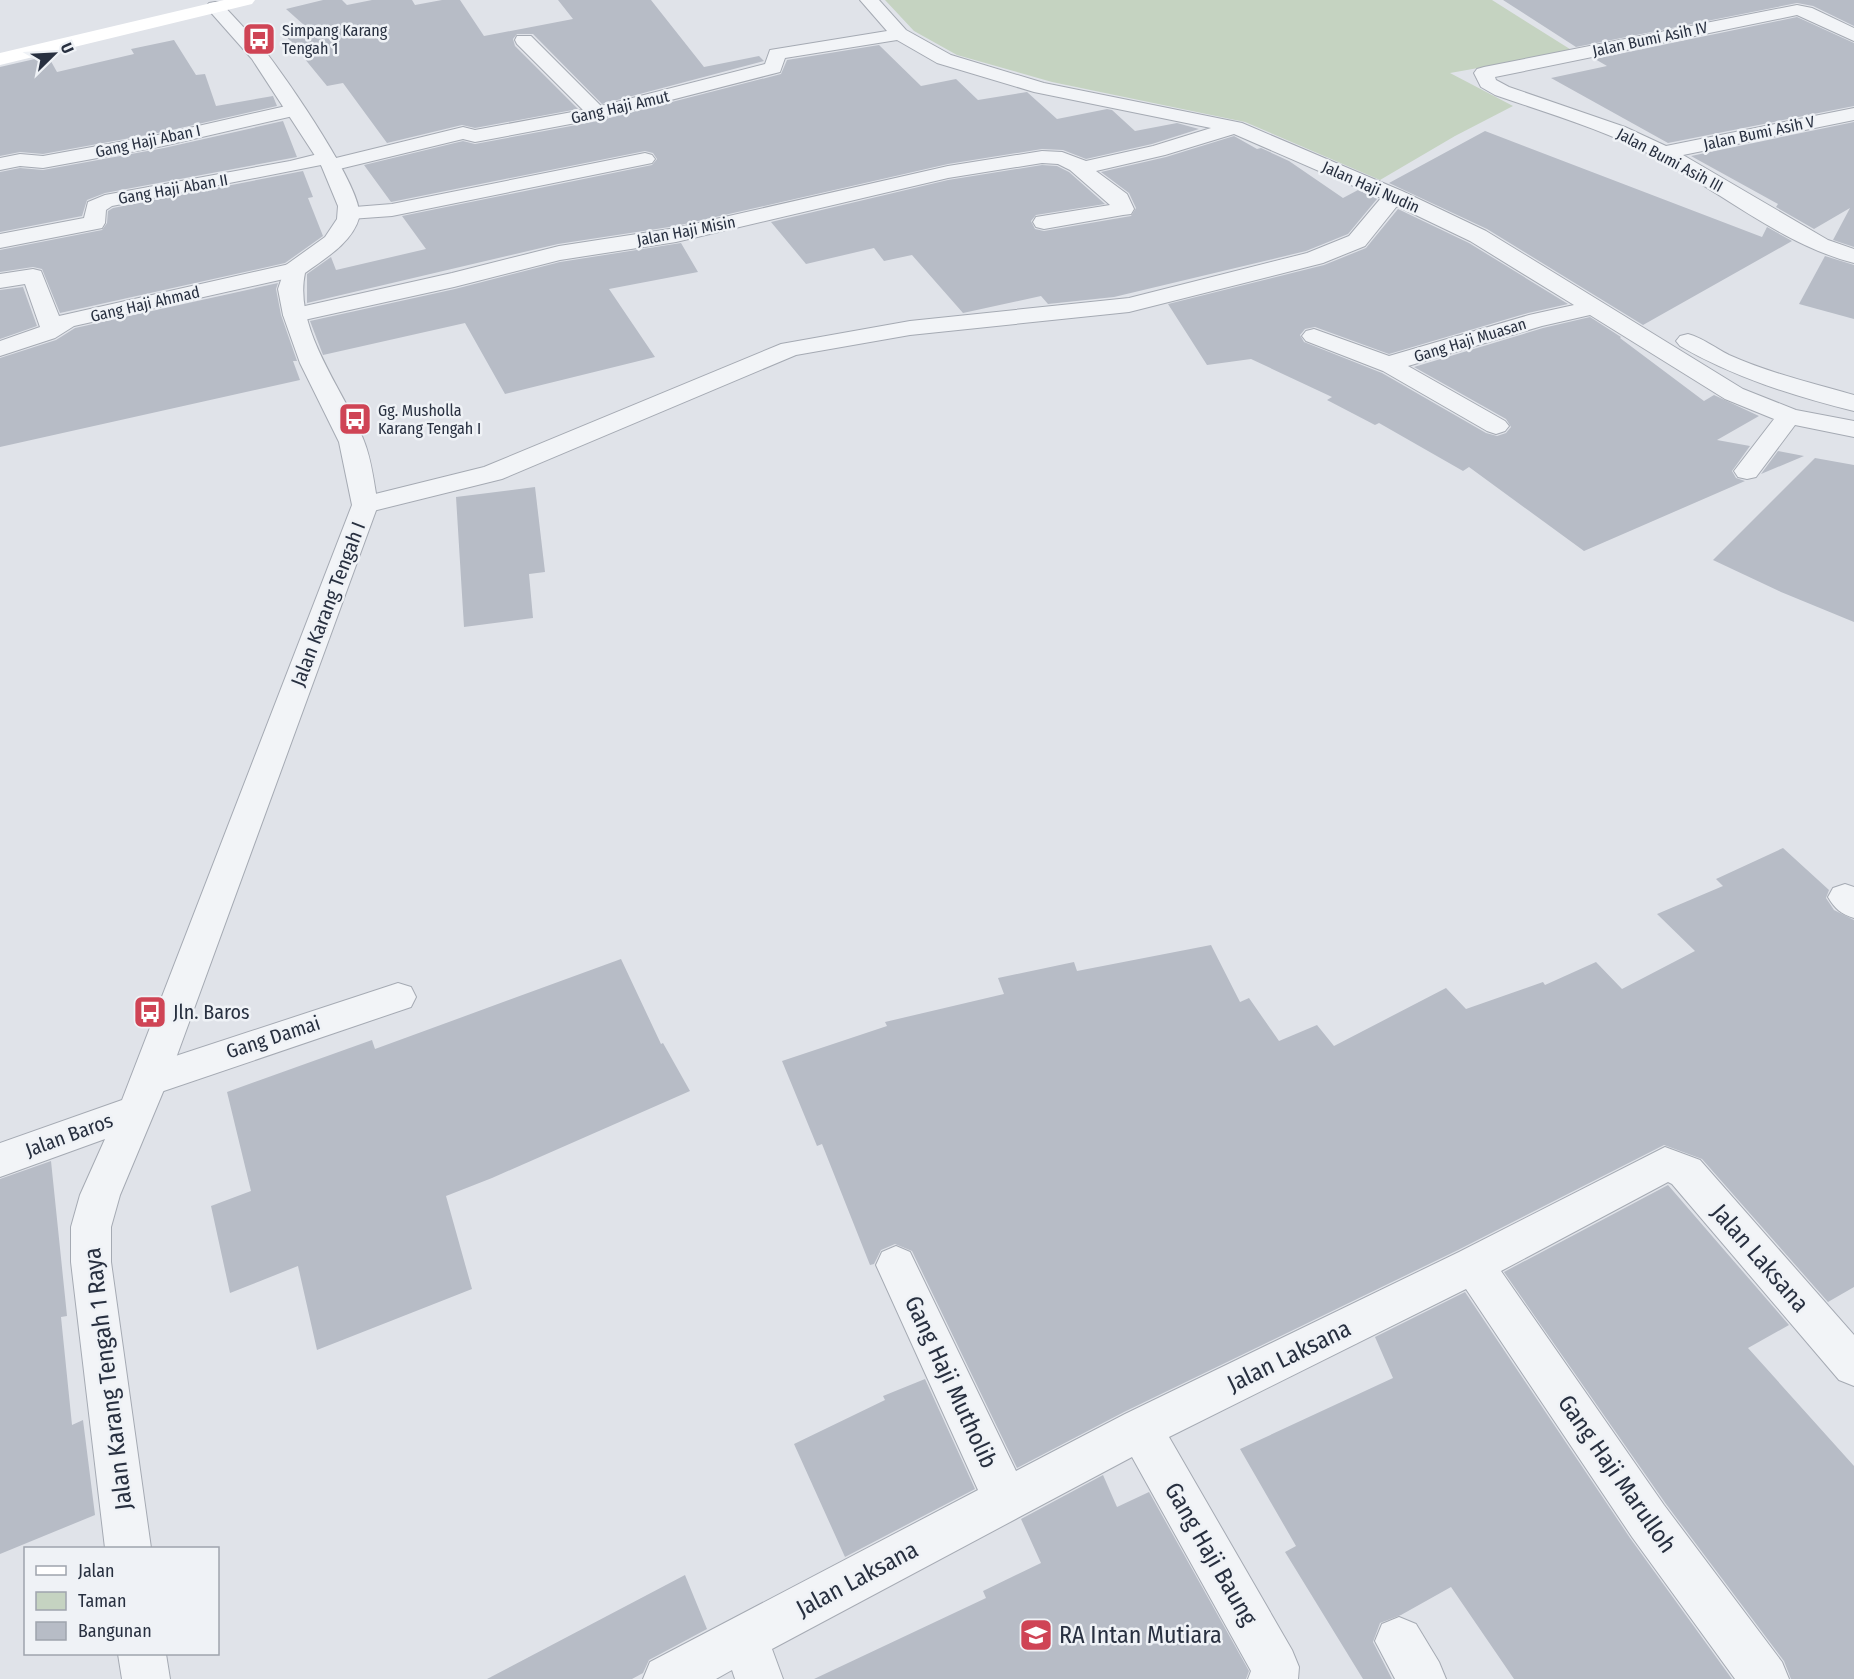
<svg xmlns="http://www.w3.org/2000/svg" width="1854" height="1679" font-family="'Fira Sans Condensed',sans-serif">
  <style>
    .green { fill: #c5d3c1 }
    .building { fill: #b7bcc6 }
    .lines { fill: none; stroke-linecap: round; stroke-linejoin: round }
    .minor-casing { stroke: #a5aab3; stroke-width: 2 }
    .tertiary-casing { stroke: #a5aab3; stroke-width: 2 }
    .minor { fill: #f2f4f7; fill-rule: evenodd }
    .tertiary { fill: #f2f4f7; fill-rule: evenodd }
    .secondary { fill: #fff; fill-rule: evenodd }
    .labels { text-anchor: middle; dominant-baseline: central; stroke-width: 5; stroke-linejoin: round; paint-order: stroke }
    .far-poi-label { font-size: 16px; fill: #283040; stroke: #eff2f6; text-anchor: start }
    .far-street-label { font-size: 16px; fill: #283040; stroke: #eff2f6 }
    .street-label { font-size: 20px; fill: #283040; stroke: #eff2f6 }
    .poi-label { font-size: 20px; fill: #283040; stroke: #eff2f6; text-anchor: start }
    .near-street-label { font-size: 24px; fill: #283040; stroke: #eff2f6 }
    .near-poi-label { font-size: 24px; fill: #283040; stroke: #eff2f6; text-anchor: start }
  </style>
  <rect width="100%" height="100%" fill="#e0e3e9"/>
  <path class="green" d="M885 0H1492L1573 51 1450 73 1513 106 1455 136 1380 180 1245 122 1052 82 957 55 914 31Z"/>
  <g class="building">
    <path d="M323 0H342L347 5 372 0H412L415 5 442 0H460L484 36 573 19 558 0H651L704 67 759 56 764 61 602 104 533 34H517L513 39 515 46 578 109 475 128 462 125 387 143 343 83 327 86 281 30 304 25 286 9Z"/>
    <path d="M1503 0H1854V26L1813 6 1797 3 1576 47Z"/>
    <path d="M1797 17 1854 43V106L1668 143 1551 78 1607 66 1595 59Z"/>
    <path d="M174 40 196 75 205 74 216 106 273 96 277 106 163 132 43 154 20 152 0 156V67L48 56 57 72 134 54 131 49Z"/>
    <path d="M879 45 921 86 956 79 978 100 1027 92 1057 119 1107 109 1112 110 1135 131 1177 123 1199 129 1152 144 1086 159 1063 150 1042 149 948 164 676 226 558 244 307 303V274L331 257 336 270 426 249 402 216 652 165 657 159 653 153 645 151 391 202 364 165 463 141 475 144 598 121 781 74 787 60Z"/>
    <path d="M283 121 297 157 105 193 87 200 82 216 0 232V172L20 168 43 170 164 148Z"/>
    <path d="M1854 122V247L1833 240 1850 208 1814 229 1776 207 1778 204 1691 156Z"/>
    <path d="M1485 131 1762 237 1767 227 1792 241 1643 325 1487 229 1389 183Z"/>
    <path d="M1234 136 1257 149 1261 148 1289 161 1343 198 1358 190 1377 199 1348 234 1306 251 1114 297 1048 304 1041 296 963 313 912 255 884 261 874 248 806 264 771 222 948 180 1042 165 1057 166 1069 172 1105 204 1036 215 1031 221 1035 229 1044 231 1131 216 1136 208 1129 193 1101 172 1166 157Z"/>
    <path d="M303 171 313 197 308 198 323 236 285 263 60 313 42 269 33 267 0 272V250L102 230 107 223 108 211 113 208Z"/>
    <path d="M1398 209 1469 243 1568 304 1528 313 1389 354 1315 327 1305 329 1300 335 1304 342 1382 373 1486 433 1497 436 1506 433 1511 427 1506 419 1414 367 1543 328 1590 317 1621 337 1620 338 1704 401 1714 395 1759 416 1717 440 1750 446 1732 471 1736 478 1745 481 1584 551 1469 467 1463 471 1379 423 1375 425 1327 400 1332 397 1251 359 1207 365 1168 304 1324 265 1366 248Z"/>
    <path d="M681 243 698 272 609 289 655 357 505 394 465 323 323 355 310 321 455 289 560 262Z"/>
    <path d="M1825 256 1854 265V319L1799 304Z"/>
    <path d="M278 283 276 289 281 315 297 361H293L300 380 0 447V358L56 340 75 328Z"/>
    <path d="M23 287 37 326 0 339V290Z"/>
    <path d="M1778 451 1804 456 1761 474Z"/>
    <path d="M1815 458 1854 465V622L1781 592 1713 560Z"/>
    <path d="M535 487 545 572 529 574 533 618 464 627 456 497Z"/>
    <path d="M1783 848 1829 890 1826 898 1834 910 1854 920V1287L1828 1302 1702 1159 1664 1145 1458 1250 1124 1412 1017 1468 912 1251 895 1244 881 1250 874 1264 870 1265 822 1144 817 1146 782 1061 887 1026 885 1022 1004 994 998 978 1074 962 1077 971 1211 945 1240 1002 1249 998 1279 1041 1317 1025 1334 1046 1446 988 1466 1009 1543 982 1545 985 1596 962 1622 989 1695 951 1657 914 1723 886 1716 879Z"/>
    <path d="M621 959 661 1044 663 1043 690 1091 492 1178 446 1196 472 1289 317 1350 298 1266 230 1293 211 1206 251 1191 227 1092 372 1040 375 1049Z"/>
    <path d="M51 1161 67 1316 61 1317 72 1425 83 1420 95 1515 0 1554V1179Z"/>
    <path d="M1668 1185 1789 1325 1748 1348 1854 1466V1679H1791L1784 1661 1666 1504 1504 1272Z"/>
    <path d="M1465 1292 1630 1538 1732 1679H1514L1451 1587 1401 1615 1380 1623 1373 1642 1392 1679H1363L1285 1552 1296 1546 1240 1449 1393 1378 1375 1337Z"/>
    <path d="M925 1379 975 1489 845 1557 794 1444 885 1400 883 1396Z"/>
    <path d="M1103 1475 1117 1507 1149 1492 1249 1671 1246 1679H814L986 1598 983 1591 1041 1563 1021 1519Z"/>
    <path d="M685 1575 707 1629 649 1660 643 1673 632 1679H487Z"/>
  </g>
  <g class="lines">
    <g class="minor-casing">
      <g id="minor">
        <path d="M860 0H879L906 30 951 55 1044 83 1242 123 1402 191 1486 231 1743 389 1796 410 1854 421V437L1795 425 1756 477 1747 479 1738 477 1734 471 1774 419 1725 399 1590 315 1542 326 1408 366 1505 421 1509 426 1505 431 1496 434 1487 431 1383 371 1306 341 1302 336 1306 331 1314 329 1389 356 1529 315 1574 305 1470 241 1397 206 1365 246 1323 263 1129 312 910 335 796 355 502 479 365 513 355 511 352 505 355 499 484 467 781 344 910 321 1129 298 1307 253 1349 236 1381 198 1234 134 1165 155 1096 171 1127 194 1134 209 1131 214 1123 215 1044 229 1036 227 1033 222 1036 217 1110 205 1070 170 1058 164 1042 163 948 178 676 242 560 260 454 287 295 322 287 320 283 315 287 310 452 273 559 246 676 228 948 166 1042 151 1062 152 1086 161 1153 146 1211 128 1034 92 937 63 897 40 785 58 780 72 597 119 475 142 463 139 331 171 324 169 321 165 112 206 106 210 105 223 102 228 0 248V234L84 218 88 202 105 195 290 161 326 152 333 154 336 158 463 127 475 130 583 110 517 44 515 40 517 36H531L601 106 765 64 770 50 887 31Z"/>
        <path d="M1797 5 1812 8 1854 28V41L1797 15 1495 77 1496 80 1509 87 1625 127 1666 146 1854 108V120L1683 155 1828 240 1854 249V263C1783 245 1721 192 1657 158 1606 130 1550 114 1495 95L1481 87 1474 73 1477 69 1484 67Z"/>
        <path d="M295 104 302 106 305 110 302 114 163 146 43 168 20 166 0 170V158L20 154 43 156 163 134Z"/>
        <path d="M645 153 652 155 655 159 652 163 392 216 350 219 342 218 339 213 342 208 392 204Z"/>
        <path d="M294 263 302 265 305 270 302 275 74 326 55 338 0 356V341L40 327 25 284 0 288V274L33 269 41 271 59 316Z"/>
        <path d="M1688 334C1703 338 1715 348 1729 355 1769 373 1813 383 1854 395V411C1794 396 1733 377 1680 346L1676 341 1680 336Z"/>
        <path d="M1845 884 1854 887V918C1841 914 1835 909 1828 897L1833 888Z"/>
        <path d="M398 983 411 987 416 997 411 1007 149 1096 136 1091 130 1080 136 1069Z"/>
        <path d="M1665 1147 1700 1160 1854 1335V1386L1839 1380 1672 1184 1668 1182 1501 1271 1664 1505 1782 1662 1789 1679H1735L1632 1537 1466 1289 1169 1437 1292 1650 1299 1667 1298 1679H1248L1251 1671 1132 1457 772 1649 783 1679H735L732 1670 716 1679H643L650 1662 978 1490 876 1265 882 1252 896 1246 910 1252 1016 1471 1125 1414 1459 1252Z"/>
        <path d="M1399 1617 1416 1624 1439 1662 1446 1679H1395L1375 1641 1382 1624Z"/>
      </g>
    </g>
    <g class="tertiary-casing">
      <g id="tertiary">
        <path d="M215 2 221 3C236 19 251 35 265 51 284 75 366 192 359 218 352 243 324 259 305 273 293 330 345 391 364 441 372 461 374 484 378 505L168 1080 120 1195 111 1227V1262L151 1548H105L71 1262V1227L80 1195 105 1139 0 1177V1143L122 1100 352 505 339 442 300 363 283 315 278 289 286 265 325 237 337 219 338 206 321 165 252 59 206 7 209 3Z"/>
        <path d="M118 1654H166L170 1679H122Z"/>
      </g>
    </g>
    <use href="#minor" class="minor"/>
    <use href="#tertiary" class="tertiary"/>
    <path class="secondary" d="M224 0H255L252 4 0 65V53Z"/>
  </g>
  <defs>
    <g id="bus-square" transform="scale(1.725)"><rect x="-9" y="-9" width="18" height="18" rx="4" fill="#cf4455" stroke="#eff2f6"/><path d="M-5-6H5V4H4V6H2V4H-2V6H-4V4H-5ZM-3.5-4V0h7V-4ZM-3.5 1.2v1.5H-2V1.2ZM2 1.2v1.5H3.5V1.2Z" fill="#fff"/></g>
    <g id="school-square" transform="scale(1.725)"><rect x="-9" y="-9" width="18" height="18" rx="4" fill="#cf4455" stroke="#eff2f6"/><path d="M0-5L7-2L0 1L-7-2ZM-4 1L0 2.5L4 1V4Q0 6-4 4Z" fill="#fff"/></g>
  </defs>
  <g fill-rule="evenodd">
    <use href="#bus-square" x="259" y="39"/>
    <use href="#bus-square" x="355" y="419"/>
    <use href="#bus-square" x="150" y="1012"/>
    <use href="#school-square" x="1036" y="1635"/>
  </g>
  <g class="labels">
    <g class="far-poi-label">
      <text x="282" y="30">Simpang Karang<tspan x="282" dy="18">Tengah 1</tspan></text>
      <text x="378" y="410">Gg. Musholla<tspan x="378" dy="18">Karang Tengah I</tspan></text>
    </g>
    <g class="far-street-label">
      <text transform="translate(1650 39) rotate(-12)">Jalan Bumi Asih IV</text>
      <text transform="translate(620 107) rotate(-13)">Gang Haji Amut</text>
      <text transform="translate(1759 133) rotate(-12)">Jalan Bumi Asih V</text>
      <text transform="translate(148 141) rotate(-12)">Gang Haji Aban I</text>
      <text transform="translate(1670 160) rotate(28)">Jalan Bumi Asih III</text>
      <text transform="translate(1371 187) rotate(24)">Jalan Haji Nudin</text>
      <text transform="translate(173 189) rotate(-10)">Gang Haji Aban II</text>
      <text transform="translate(686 231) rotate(-11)">Jalan Haji Misin</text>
      <text transform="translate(145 304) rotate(-13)">Gang Haji Ahmad</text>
      <text transform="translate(1470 340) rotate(-17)">Gang Haji Muasan</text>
    </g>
    <g class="street-label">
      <text transform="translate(328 604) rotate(-69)">Jalan Karang Tengah I</text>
      <text transform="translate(273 1037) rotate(-18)">Gang Damai</text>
      <text transform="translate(69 1135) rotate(-20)">Jalan Baros</text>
    </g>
    <g class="poi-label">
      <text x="173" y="1012">Jln. Baros</text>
    </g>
    <g class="near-street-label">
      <text transform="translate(1760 1258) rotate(49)">Jalan Laksana</text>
      <text transform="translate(1289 1356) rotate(-26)">Jalan Laksana</text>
      <text transform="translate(108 1379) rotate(-97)">Jalan Karang Tengah 1 Raya</text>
      <text transform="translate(951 1382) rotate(65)">Gang Haji Mutholib</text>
      <text transform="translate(1617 1474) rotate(55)">Gang Haji Marulloh</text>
      <text transform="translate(1211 1554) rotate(60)">Gang Haji Baung</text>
      <text transform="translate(857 1579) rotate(-28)">Jalan Laksana</text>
    </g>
    <g class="near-poi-label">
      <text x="1059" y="1635">RA Intan Mutiara</text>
    </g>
  </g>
  <rect x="24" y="1547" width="195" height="108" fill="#eff2f6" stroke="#9fa4ad" stroke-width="1.5"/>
  <rect x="36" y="1566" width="30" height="9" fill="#ffffff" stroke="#9fa4ad" stroke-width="1.5"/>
  <text x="78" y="1577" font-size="18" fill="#283040">Jalan</text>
  <rect x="36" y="1592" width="30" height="18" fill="#c5d3c1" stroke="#9fa4ad" stroke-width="1.5"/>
  <text x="78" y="1607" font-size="18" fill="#283040">Taman</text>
  <rect x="36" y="1622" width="30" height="18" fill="#b7bcc6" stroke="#9fa4ad" stroke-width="1.5"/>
  <text x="78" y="1637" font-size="18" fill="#283040">Bangunan</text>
  <g transform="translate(54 54) rotate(66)" stroke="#eff2f6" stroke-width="4.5" paint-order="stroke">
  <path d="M0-4.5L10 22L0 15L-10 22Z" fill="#283040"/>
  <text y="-9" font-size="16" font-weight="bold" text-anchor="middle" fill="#283040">U</text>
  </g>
</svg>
